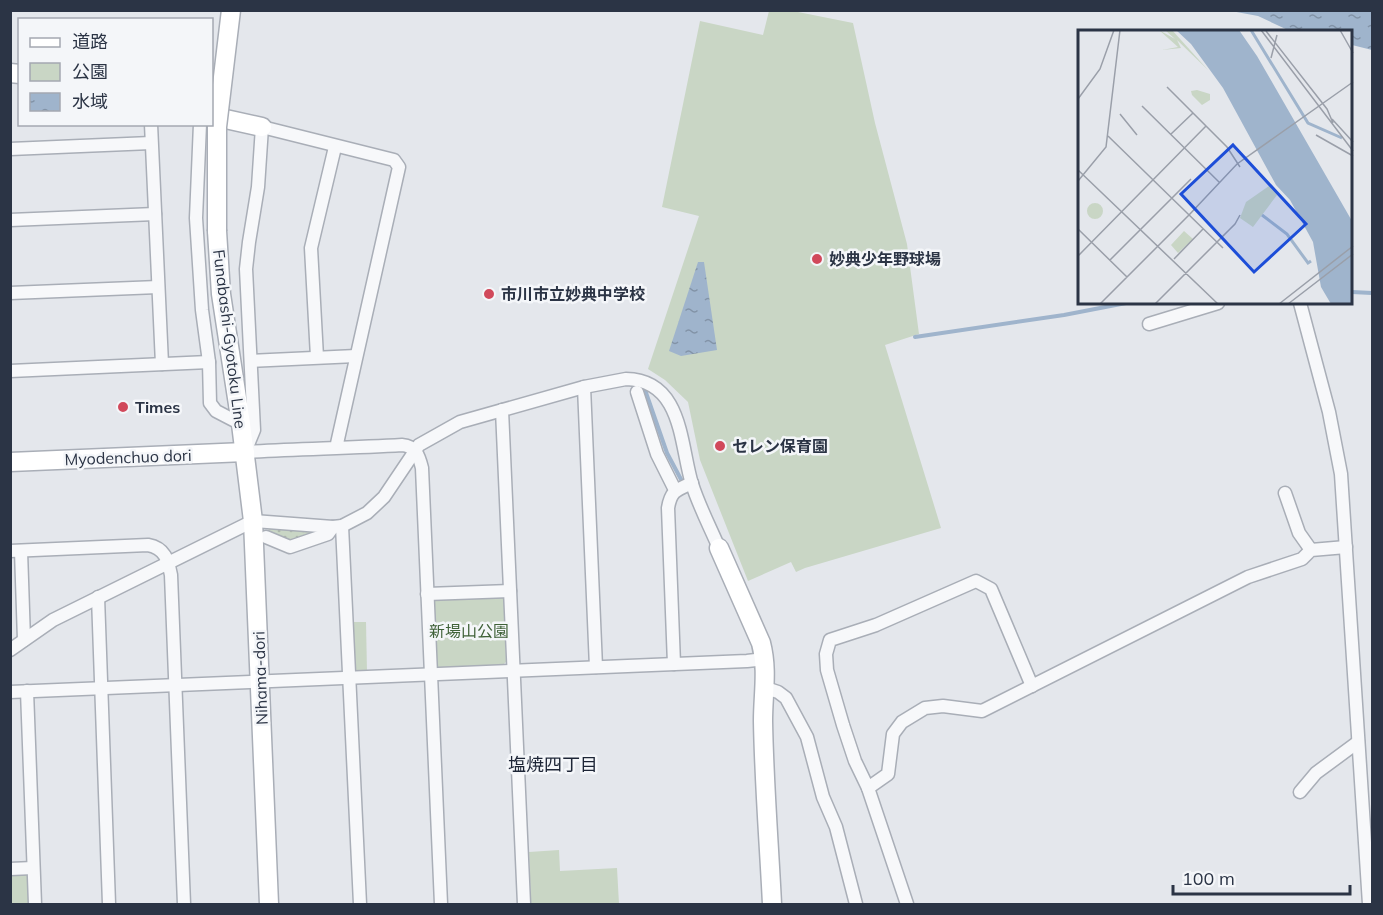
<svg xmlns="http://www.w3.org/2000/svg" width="1383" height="915" font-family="Mulish,'Noto Sans JP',sans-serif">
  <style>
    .grass { fill: url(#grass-dots) }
    .green { fill: #c9d6c5 }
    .water { fill: url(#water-ripples) }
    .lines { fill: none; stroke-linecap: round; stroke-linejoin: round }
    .stream { stroke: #9fb4cc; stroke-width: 4 }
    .street-casing { stroke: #a9aeb7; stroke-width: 15 }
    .secondary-casing { stroke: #a9aeb7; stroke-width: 21 }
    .street { stroke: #f7f8fa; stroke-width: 12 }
    .secondary { stroke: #fff; stroke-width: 18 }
    .secondary-bridge-casing { stroke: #a9aeb7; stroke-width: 21; stroke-linecap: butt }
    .secondary-bridge { stroke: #fff; stroke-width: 18 }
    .poi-dot { fill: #d1495b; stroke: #f4f6f9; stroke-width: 2 }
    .labels { text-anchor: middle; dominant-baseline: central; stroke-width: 5; stroke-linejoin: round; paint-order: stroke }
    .poi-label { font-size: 16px; font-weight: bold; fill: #2b3445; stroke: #f4f6f9; text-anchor: start }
    .street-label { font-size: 16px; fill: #2b3445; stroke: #f4f6f9 }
    .park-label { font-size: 16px; fill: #3f6138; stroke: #f4f6f9 }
    .neighbourhood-label { font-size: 18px; fill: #1d2536; stroke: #f4f6f9 }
    .inset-river { fill: none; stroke: #9fb4cc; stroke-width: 3 }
    .inset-road { fill: none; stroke: #9a9fa9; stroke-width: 1.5 }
    .view { fill: #1d4ed8; fill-opacity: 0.15; stroke: #1d4ed8; stroke-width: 3 }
    .inset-edge { fill: none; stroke: #2b3445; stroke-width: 3 }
  </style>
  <defs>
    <pattern id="grass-dots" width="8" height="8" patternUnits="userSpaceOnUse" patternTransform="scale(1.5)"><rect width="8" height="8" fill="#c9d6c5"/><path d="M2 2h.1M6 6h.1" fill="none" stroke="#adb8ab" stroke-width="1.8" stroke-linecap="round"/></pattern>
    <pattern id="water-ripples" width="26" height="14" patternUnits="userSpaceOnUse" patternTransform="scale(1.5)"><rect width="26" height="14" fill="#9fb4cc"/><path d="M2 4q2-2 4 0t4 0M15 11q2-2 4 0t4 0" fill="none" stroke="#8293a7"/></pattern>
  </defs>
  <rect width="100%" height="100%" fill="#e4e7ec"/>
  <path class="grass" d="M270 526 326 531 291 544 267 533Z"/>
  <g class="green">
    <path d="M769 11H793L853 23 875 123 907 244 919 334 885 345 941 528 805 568 796 572 791 562 748 581 700 460 688 402 665 380 648 369 699 216 662 207 700 21 763 35Z"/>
    <path d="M499 594 504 599 506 662 501 667 440 669 435 666 432 601 436 596Z"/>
    <path d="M351 622H366L367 672 356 673 352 669Z"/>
    <path d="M559 850 560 871 617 868 619 904H531L529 852Z"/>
    <path d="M25 871 29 875 30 904H11L10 872Z"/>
  </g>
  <g class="water">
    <path d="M1231 11H1372V50L1352 45V32L1290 31 1258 16Z"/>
    <path d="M698 262H704L717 350 681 356 669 351Z"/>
  </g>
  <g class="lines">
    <g class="stream">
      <path d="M1352 292 1372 293"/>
      <path d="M915 337 1064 315 1126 303"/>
      <path d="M644 387 667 453 684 485"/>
    </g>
    <g class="street-casing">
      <g id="street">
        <path d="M151 124 162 364"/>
        <path d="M200 124 196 218 202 310 209 362 210 403 216 411 241 424"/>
        <path d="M10 149 151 143"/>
        <path d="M10 220 155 214"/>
        <path d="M10 293 158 287"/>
        <path d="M1300 303 1329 412 1341 474 1369 904"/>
        <path d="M1149 324 1218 303"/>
        <path d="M317 357 311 248 335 147"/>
        <path d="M251 361 356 356"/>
        <path d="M10 371 209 362"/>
        <path d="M584 387 596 667"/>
        <path d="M637 392 657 454 675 490"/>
        <path d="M502 410 524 904"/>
        <path d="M336 448 399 167 394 160 262 127 258 187 249 242 246 269 254 430 245 452C297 449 350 448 402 445 416 446 419 456 422 468L441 904"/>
        <path d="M1285 493 1299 533 1311 550"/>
        <path d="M342 526 360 904"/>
        <path d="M266 537 290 547 328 534 333 527"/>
        <path d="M10 551 148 545C165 548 168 560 171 575L184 904"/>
        <path d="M21 551 24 640"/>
        <path d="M427 594 510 591"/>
        <path d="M98 597 109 904"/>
        <path d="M10 650 53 620 253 521 333 527 342 526 367 513 384 497 419 445 460 422 584 387 626 379C683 380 680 445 692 484 699 506 710 527 719 548"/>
        <path d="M674 664 668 508C671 490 677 490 692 483"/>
        <path d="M766 688 778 692 786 698 807 737 823 797 836 827 856 904"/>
        <path d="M27 691 35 904"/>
        <path d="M10 692 747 661 765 659"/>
        <path d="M868 788 888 774 893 734 902 722 925 708 943 706 982 711 1248 577 1302 559 1311 550 1346 547"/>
        <path d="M1300 792 1316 773 1358 742"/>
        <path d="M10 869 33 868"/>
        <path d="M907 904 868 788 855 761 843 725 827 670 826 654 830 640 876 625 976 581 991 589 1032 686"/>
      </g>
    </g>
    <g class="secondary-casing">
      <g id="secondary">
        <path d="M10 73 20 74"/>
        <path d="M212 116 262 127"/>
        <path d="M217 231 221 294 241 424 253 521 269 904"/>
        <path d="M10 462 245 452"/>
        <path d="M719 548 761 643C768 670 763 694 763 721 764 782 769 843 772 904"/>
      </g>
    </g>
    <use href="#street" class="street"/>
    <use href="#secondary" class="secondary"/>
    <g class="secondary-bridge-casing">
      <path id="secondary-bridge" d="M217 231V127L231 10"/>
    </g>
    <use href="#secondary-bridge" class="secondary-bridge"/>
  </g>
  <g class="poi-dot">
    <circle cx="817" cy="259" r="6"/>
    <circle cx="489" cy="294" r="6"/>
    <circle cx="123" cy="407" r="6"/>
    <circle cx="720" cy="446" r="6"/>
  </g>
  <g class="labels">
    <g class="poi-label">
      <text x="829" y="259">妙典少年野球場</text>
      <text x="501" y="294">市川市立妙典中学校</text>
      <text x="135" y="407">Times</text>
      <text x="732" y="446">セレン保育園</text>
    </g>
    <g class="street-label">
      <text transform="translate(230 339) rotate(83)">Funabashi-Gyotoku Line</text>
      <text transform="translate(128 457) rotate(-2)">Myodenchuo dori</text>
      <text transform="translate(260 678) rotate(-92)">Nihama-dori</text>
    </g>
    <g class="park-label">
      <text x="469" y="631">新場山公園</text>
    </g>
    <g class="neighbourhood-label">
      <text x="553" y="764">塩焼四丁目</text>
    </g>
  </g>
  <g transform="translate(1078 30)">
    <rect width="274" height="274" fill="#e4e7ec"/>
    <path d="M81 0 97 9 87 0H94L130 40 99 10 103 18 84 20 100 17Z" fill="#c9d6c5"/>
    <path d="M119 60 132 64V70L124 75 114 65 113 61ZM191 156 199 165 175 197 162 188 168 172ZM9 181a8 8 0 1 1 16 0a8 8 0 1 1-16 0ZM106 201 115 209 100 223 93 215Z" fill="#c9d6c5"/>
    <path d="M98 0H161L179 26 274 191V274H253L243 257 235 212 212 170 198 155 145 58 113 14Z" fill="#9fb4cc"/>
    <path class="inset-river" d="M173 0 230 93 264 108M184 185 209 204 230 233 233 231"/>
    <path class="inset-road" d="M183 0 275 121M262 0 275 23M188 1 249 79 255 93M193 28 199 5M89 57 149 117 162 137M0 69 22 39 36 0M64 76 142 153M42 84 59 105M254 89 275 112M93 104 115 83M238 105 275 126M30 106 145 218M0 140 140 274M0 151 28 117 42 0M111 185 159 134 275 52M0 199 49 247M0 226 128 96M96 229 125 199M32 230 113 149M22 274 111 185M77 274 157 194 162 185M201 274 275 216M210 274 275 224"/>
    <path class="view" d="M155 115 228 194 176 242 103 164Z"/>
    <rect width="274" height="274" class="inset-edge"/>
  </g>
  <rect width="1383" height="915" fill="none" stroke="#2b3445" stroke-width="24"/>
  <rect x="18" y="18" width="195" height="108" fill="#f4f6f9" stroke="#a4a8b1" stroke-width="1.5"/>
  <rect x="30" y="38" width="30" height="9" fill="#ffffff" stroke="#a4a8b1" stroke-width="1.5"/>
  <text x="72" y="48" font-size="18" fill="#2b3445">道路</text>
  <rect x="30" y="63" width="30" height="18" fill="#c9d6c5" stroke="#a4a8b1" stroke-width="1.5"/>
  <text x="72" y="78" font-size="18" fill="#2b3445">公園</text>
  <rect x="30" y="93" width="30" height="18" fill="url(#water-ripples)" stroke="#a4a8b1" stroke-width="1.5"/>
  <text x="72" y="108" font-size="18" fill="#2b3445">水域</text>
  <path d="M1173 885v9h177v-9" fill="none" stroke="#2b3445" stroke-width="3"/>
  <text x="1182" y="885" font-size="18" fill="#2b3445" stroke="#f4f6f9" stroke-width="4.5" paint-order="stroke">100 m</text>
</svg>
